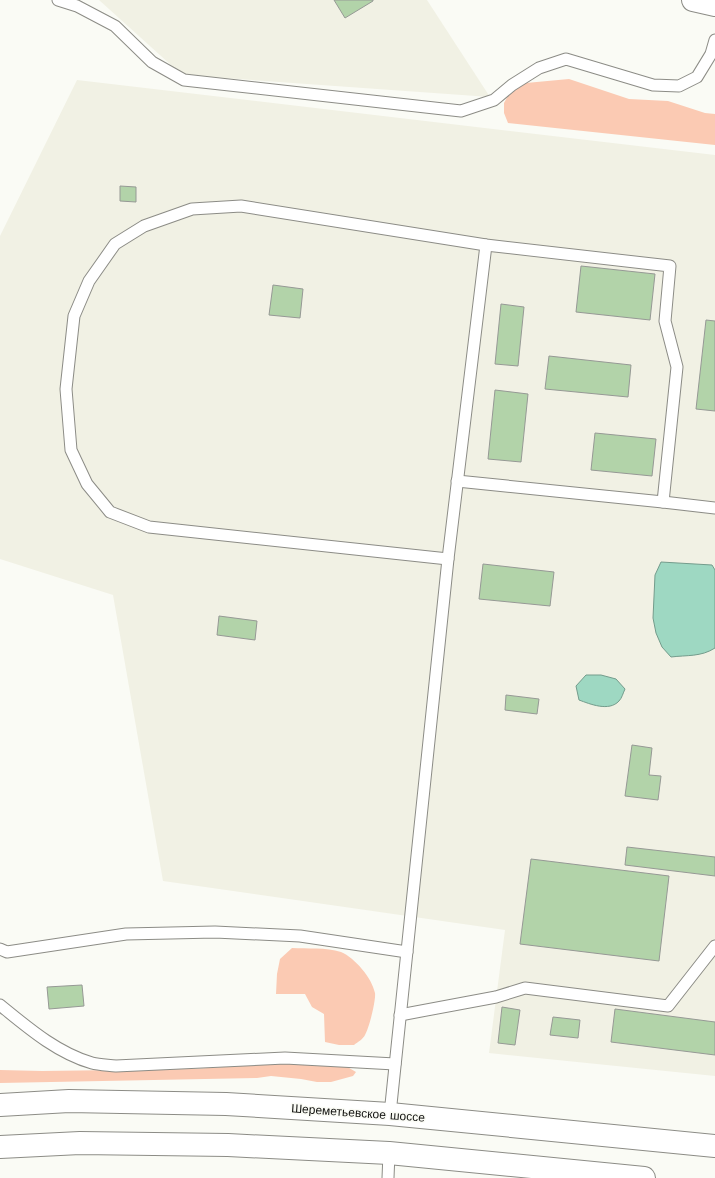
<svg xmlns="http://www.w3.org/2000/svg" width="715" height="1178" font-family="'Work Sans',sans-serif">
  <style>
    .built { fill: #f1f1e4 }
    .green { fill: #fbcab3 }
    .water { fill: #9ed8c2; stroke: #749c8c }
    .building { fill: #b2d3a9; stroke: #969995 }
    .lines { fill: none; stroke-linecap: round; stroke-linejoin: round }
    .service-casing { stroke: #8c8c86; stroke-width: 13 }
    .minor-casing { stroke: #8c8c86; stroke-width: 24 }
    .primary-casing { stroke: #8c8c86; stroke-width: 24 }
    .service { stroke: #fff; stroke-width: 11 }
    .minor { stroke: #fff; stroke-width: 22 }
    .primary { stroke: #fff; stroke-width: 22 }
    .labels { text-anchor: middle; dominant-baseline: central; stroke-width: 3; stroke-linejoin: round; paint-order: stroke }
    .street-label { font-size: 12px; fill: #11110f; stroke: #fafbf5 }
  </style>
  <rect width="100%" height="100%" fill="#fafbf5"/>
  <g class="built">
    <path d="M99 0H427L490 97 182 75Z"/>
    <path d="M77 80 715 155V1076L489 1053 505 930 163 881 113 595 0 559V236Z"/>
  </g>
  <g class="green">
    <path d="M569 79 629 99 668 101 705 113 715 114V145L508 123 504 113V103L509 94 526 83Z"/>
    <path d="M292 948C307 949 326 947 341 952 355 958 372 978 375 993 376 1001 369 1028 365 1035 363 1039 358 1042 354 1045H339L325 1042 324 1014 312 1007 305 994H276L277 974 280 959Z"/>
    <path d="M321 1061 344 1065 356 1072 353 1076 331 1082H317L301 1079 271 1076 257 1078 0 1083V1070L42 1071 192 1069Z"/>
  </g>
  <g class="water">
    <path d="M661 562 712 565 715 570V648C701 657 687 655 671 657L662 647 656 633 653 618 655 575Z"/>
    <path d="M586 675H601L616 679 625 689C623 693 622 698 619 701 609 712 590 704 579 700L576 686Z"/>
  </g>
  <g class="building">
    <path d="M334 0H373V1L345 18Z"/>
    <path d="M120 186 136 187V202L120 201Z"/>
    <path d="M581 266 655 274 650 320 576 312Z"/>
    <path d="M273 285 303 289 300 318 269 315Z"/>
    <path d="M501 304 524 307 518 366 495 364Z"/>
    <path d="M706 320 715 321V411L696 409Z"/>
    <path d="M549 356 631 365 628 397 545 389Z"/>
    <path d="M495 390 528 394 521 462 488 459Z"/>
    <path d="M595 433 656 439 652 476 591 470Z"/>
    <path d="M483 564 554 572 550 606 479 599Z"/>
    <path d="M219 616 257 621 255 640 217 635Z"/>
    <path d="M506 695 539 699 537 714 505 710Z"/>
    <path d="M632 745 652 748 649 775 661 776 658 800 625 796Z"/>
    <path d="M627 847 715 857V876L625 865Z"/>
    <path d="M531 859 669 876 659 961 520 944Z"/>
    <path d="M82 985 84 1006 49 1009 47 987Z"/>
    <path d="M502 1007 520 1010 515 1045 498 1043Z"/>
    <path d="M615 1009 715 1022V1055L611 1042Z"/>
    <path d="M553 1017 580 1020 578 1038 550 1035Z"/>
  </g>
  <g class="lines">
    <g class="service-casing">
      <g id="service">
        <path d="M58 0 77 6 115 26 152 62 184 80 461 111 494 100 512 85 539 68 566 59 653 85 679 86 697 77 711 54 715 40"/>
        <path d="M663 502 715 508"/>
        <path d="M448 559 149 527 110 512 87 484 71 450 66 389 74 316 89 281 115 244 144 226 192 209 241 206 486 245 670 266 665 321 677 367 663 502 457 481"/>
        <path d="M0 949 7 952 126 934 215 932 300 936 407 952"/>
        <path d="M0 1005C27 1027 57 1053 92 1063 99 1065 108 1065 116 1066L285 1058 395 1064"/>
        <path d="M400 1015 496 997 525 988 668 1006 715 946"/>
        <path d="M390 1114 448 559 486 245"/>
        <path d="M388 1178 389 1153"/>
      </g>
    </g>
    <g class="minor-casing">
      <path id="minor" d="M693 0 715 5"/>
    </g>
    <g class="primary-casing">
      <g id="primary">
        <path d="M0 1105 69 1101 226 1104 390 1114 715 1146"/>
        <path d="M0 1147 80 1143 228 1145 389 1153 644 1178"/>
      </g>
    </g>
    <use href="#service" class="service"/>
    <use href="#minor" class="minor"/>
    <use href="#primary" class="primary"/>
  </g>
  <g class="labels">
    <g class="street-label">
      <text transform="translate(358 1113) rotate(4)">Шереметьевское шоссе</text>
    </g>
  </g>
</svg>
